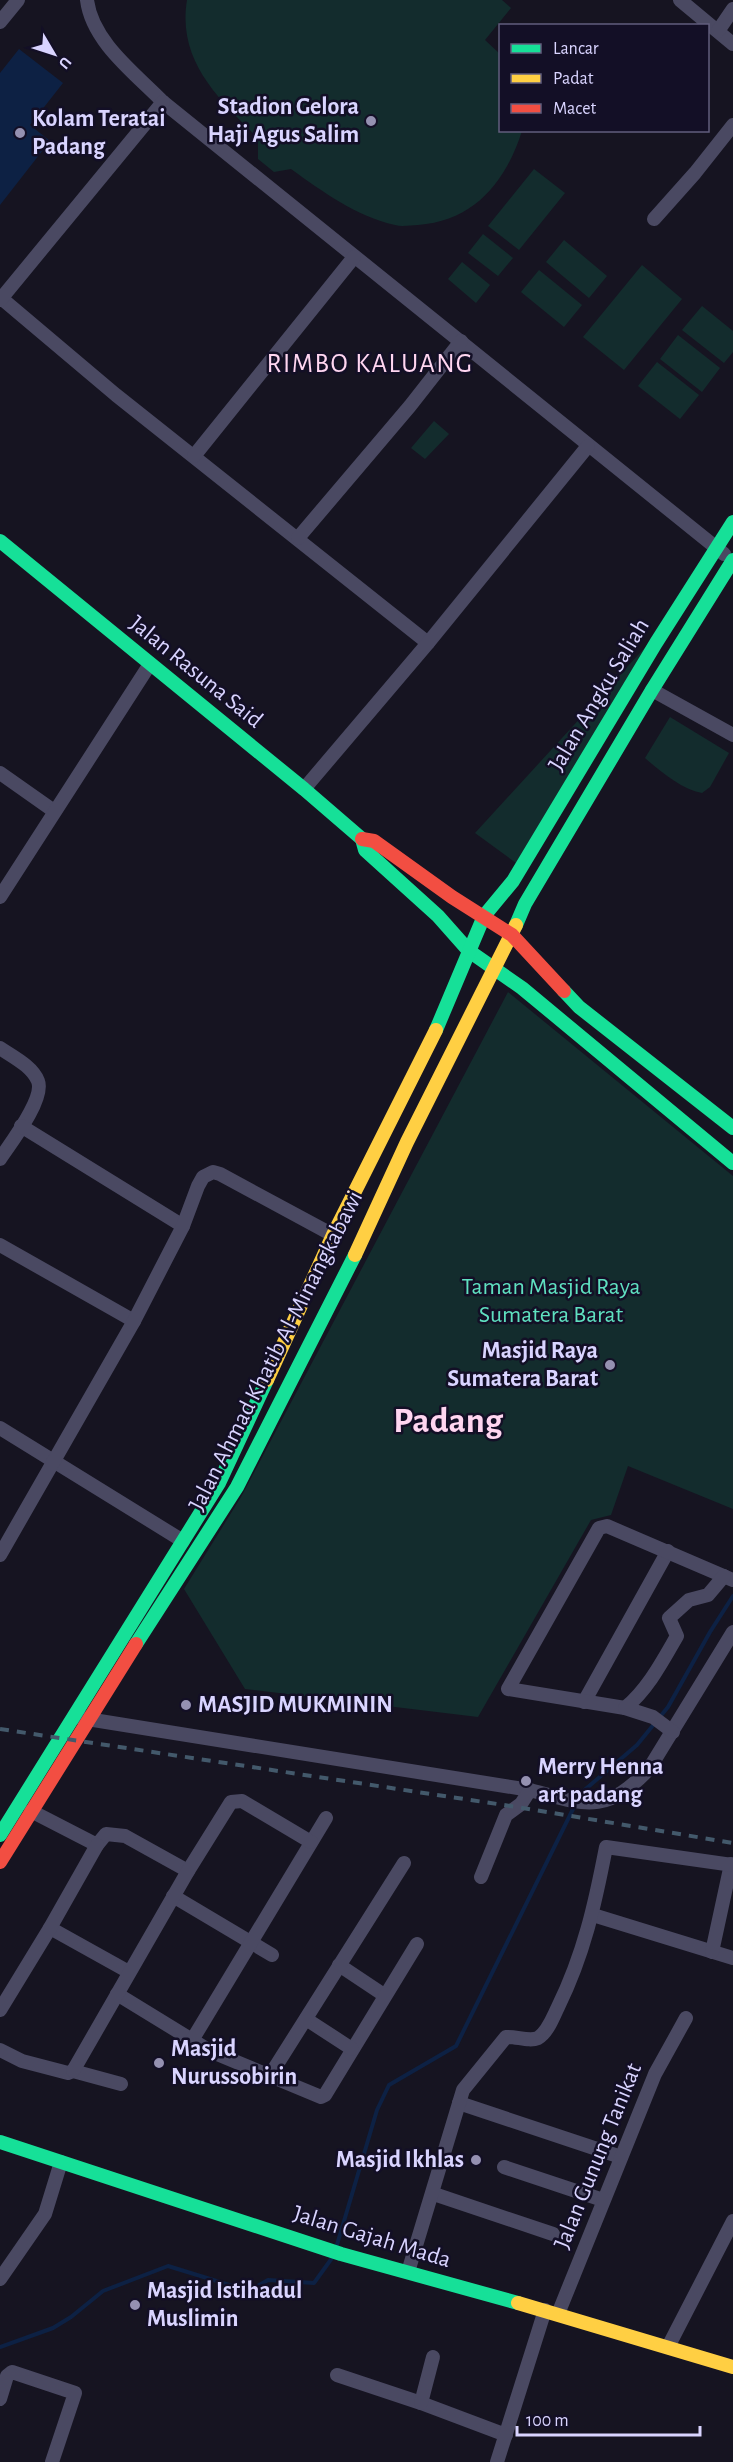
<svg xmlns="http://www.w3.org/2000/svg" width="733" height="2462" font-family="'Alegreya Sans',sans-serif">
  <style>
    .green { fill: #132c2d }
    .water { fill: #0d2144 }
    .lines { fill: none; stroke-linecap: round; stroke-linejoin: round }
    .stream { stroke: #0d2144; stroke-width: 4 }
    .street { stroke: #4a4962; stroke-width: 14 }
    .fast { stroke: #16e098; stroke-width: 14 }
    .slow { stroke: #ffcf43; stroke-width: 14 }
    .jam { stroke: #f24e42; stroke-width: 14 }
    .rail { stroke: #43596b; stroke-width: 4; stroke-dasharray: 9 8; stroke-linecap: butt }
    .poi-dot { fill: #9591b1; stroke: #130f26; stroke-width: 2 }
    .labels { text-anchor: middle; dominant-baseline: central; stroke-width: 5; stroke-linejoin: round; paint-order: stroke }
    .poi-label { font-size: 24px; font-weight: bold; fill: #d9d4ff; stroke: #130f26; text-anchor: start }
    .street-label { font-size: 24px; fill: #d9d4ff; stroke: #130f26 }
    .park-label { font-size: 24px; fill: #5fe0c0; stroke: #130f26 }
    .quarter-label { font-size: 27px; letter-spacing: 1.5px; fill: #ffd6f0; stroke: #130f26 }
    .town-label { font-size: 36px; font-weight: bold; fill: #ffd6f0; stroke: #130f26 }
  </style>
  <rect width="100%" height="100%" fill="#161421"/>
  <g class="green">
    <path d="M187 0H502L511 8 485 40 500 54V130L522 131C506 181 475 221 418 225 411 225 402 227 395 225 356 216 323 192 291 169L274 172 258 159V138C219 99 177 61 187 0Z"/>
    <path d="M534 169 565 193 519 250 488 226Z"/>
    <path d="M483 234 513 258 498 276 468 253Z"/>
    <path d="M564 240 607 276 589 298 546 262Z"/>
    <path d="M462 262 490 285 476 303 448 279Z"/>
    <path d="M642 265 682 299 624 370 583 337Z"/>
    <path d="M539 270 582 305 564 327 521 292Z"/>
    <path d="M702 306 733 331V352L724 363 682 330Z"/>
    <path d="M678 335 720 368 702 392 660 359Z"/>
    <path d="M657 362 699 395 680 419 638 386Z"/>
    <path d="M434 421 449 434 425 459 411 448Z"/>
    <path d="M650 642 516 863 475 833Z"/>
    <path d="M670 717 729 753 710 787 702 793C681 789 660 771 645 758Z"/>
    <path d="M508 992 733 1176V1509L628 1466 611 1515 591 1520 478 1717 245 1689 184 1589 241 1497Z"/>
  </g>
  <path class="water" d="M19 49 63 83 30 125 50 141 0 205V73Z"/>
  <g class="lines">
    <g class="stream">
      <path d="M579 1798 581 1793 637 1745 668 1707 710 1632 733 1596"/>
      <path d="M336 2248 377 2110 389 2085 456 2046 575 1805"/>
      <path d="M0 2347 53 2328 71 2317 103 2291 168 2266 249 2291 268 2280 314 2283 332 2258"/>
    </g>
    <g class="street">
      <path d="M87 0C92 42 136 74 163 102L724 554"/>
      <path d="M680 0 733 44"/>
      <path d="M0 22 18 0"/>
      <path d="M718 31 733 9"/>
      <path d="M654 219 695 173 733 125"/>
      <path d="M0 297 116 395 428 643"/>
      <path d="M0 300 163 102"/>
      <path d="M194 456 354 257"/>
      <path d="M298 538 410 406 461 341"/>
      <path d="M652 690 733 735"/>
      <path d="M0 773 54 811"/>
      <path d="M304 789 428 643 588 446"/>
      <path d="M0 897 150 664"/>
      <path d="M0 1048C13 1057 32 1066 38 1081 45 1099 10 1144 0 1159"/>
      <path d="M21 1126 183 1226"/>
      <path d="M0 1245 134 1321"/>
      <path d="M0 1428 183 1541"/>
      <path d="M0 1555 134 1321 183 1226 198 1186 203 1177 213 1172 220 1174 333 1235"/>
      <path d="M584 1702 668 1551"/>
      <path d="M625 1708 508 1689 599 1528 607 1526 733 1580"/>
      <path d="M81 1718 530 1790C586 1805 605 1815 649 1769L733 1632"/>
      <path d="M673 1732 653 1717 625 1708C648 1689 662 1662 677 1636L669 1618 689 1600 708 1595 724 1576"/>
      <path d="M31 1811 97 1845 106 1834 125 1836 188 1871"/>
      <path d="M481 1877 506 1815 521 1804 530 1790"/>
      <path d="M173 1896 272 1955"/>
      <path d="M593 1915 733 1958"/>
      <path d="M50 1928 129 1972"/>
      <path d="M712 1952 731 1864"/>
      <path d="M339 1965 384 1995"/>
      <path d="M117 1994 210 2051 321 2097 325 2095 417 1944"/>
      <path d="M0 2010 50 1928 97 1845"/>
      <path d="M306 2019 352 2049"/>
      <path d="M191 2042 326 1818"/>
      <path d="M0 2050 22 2061 68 2073 73 2071 121 2084"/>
      <path d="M73 2071 188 1871 231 1802 242 1801 311 1842"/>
      <path d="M269 2077 404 1863"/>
      <path d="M459 2103 621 2157"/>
      <path d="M504 2167 603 2200"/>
      <path d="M434 2194 553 2234"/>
      <path d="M408 2272 463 2090 506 2037C516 2036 529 2042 538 2038 548 2032 553 2017 558 2007 584 1954 595 1904 606 1847L733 1865"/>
      <path d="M0 2279 45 2214 61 2162"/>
      <path d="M558 2314 655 2074 686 2018"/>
      <path d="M668 2347 733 2221"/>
      <path d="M337 2375 421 2403 506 2435"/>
      <path d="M0 2399 7 2376 12 2372 75 2393 52 2462"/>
      <path d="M421 2403 433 2357"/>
      <path d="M497 2462 545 2310"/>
    </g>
    <g class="fast">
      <path d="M0 541 304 789 362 839"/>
      <path d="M362 839 365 850 438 916 469 951 522 988 733 1163"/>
      <path d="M516 925 525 904 652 690 733 560"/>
      <path d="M564 991 579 1007 733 1128"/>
      <path d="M436 1030 484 916 513 881 656 643 733 522"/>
      <path d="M136 1644 237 1487 355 1255"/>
      <path d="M0 1835 219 1483 267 1380"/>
      <path d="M0 2142 341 2254 518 2303"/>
    </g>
    <g class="slow">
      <path d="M355 1255 407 1142 516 925"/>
      <path d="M267 1380 333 1235 436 1030"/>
      <path d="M518 2303 733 2367"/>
    </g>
    <g class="jam">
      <path d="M362 839 374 841 452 897 512 935 564 991"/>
      <path d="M0 1862 136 1644"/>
    </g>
    <path class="rail" d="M0 1729 517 1807 733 1843"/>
  </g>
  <g class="poi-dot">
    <circle cx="371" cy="121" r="6"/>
    <circle cx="20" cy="133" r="6"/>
    <circle cx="610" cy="1365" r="6"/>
    <circle cx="186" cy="1705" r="6"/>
    <circle cx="526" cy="1781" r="6"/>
    <circle cx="159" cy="2063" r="6"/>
    <circle cx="476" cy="2160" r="6"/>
    <circle cx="135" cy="2305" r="6"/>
  </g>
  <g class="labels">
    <g class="poi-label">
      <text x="359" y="107" text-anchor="end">Stadion Gelora<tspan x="359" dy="28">Haji Agus Salim</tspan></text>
      <text x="32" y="119">Kolam Teratai<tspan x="32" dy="28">Padang</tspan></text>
      <text x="598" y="1351" text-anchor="end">Masjid Raya<tspan x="598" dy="28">Sumatera Barat</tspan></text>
      <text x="198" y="1705">MASJID MUKMININ</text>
      <text x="538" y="1767">Merry Henna<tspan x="538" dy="28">art padang</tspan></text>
      <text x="171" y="2049">Masjid<tspan x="171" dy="28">Nurussobirin</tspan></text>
      <text x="464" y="2160" text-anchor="end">Masjid Ikhlas</text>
      <text x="147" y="2291">Masjid Istihadul<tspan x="147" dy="28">Muslimin</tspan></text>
    </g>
    <g class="street-label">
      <text transform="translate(196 672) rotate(39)">Jalan Rasuna Said</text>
      <text transform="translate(599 695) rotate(-59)">Jalan Angku Saliah</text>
      <text transform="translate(276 1351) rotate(-63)">Jalan Ahmad Khatib Al-Minangkabawi</text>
      <text transform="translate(598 2156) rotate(-68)">Jalan Gunung Tanikat</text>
      <text transform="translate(372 2237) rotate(17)">Jalan Gajah Mada</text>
    </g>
    <g class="park-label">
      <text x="551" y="1287">Taman Masjid Raya<tspan x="551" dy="28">Sumatera Barat</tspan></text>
    </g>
    <g class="quarter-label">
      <text x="370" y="363">RIMBO KALUANG</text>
    </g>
    <g class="town-label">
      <text x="448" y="1421">Padang</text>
    </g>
  </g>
  <rect x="499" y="24" width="210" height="108" fill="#130f26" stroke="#625e7d" stroke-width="1.5"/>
  <rect x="511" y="44" width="30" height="9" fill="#16e098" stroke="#625e7d" stroke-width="1.5"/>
  <text x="553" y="54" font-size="18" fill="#d9d4ff">Lancar</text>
  <rect x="511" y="74" width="30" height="9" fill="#ffcf43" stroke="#625e7d" stroke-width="1.5"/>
  <text x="553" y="84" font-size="18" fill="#d9d4ff">Padat</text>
  <rect x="511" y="104" width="30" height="9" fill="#f24e42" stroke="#625e7d" stroke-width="1.5"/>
  <text x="553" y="114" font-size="18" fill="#d9d4ff">Macet</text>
  <g transform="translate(54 54) rotate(129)" stroke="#130f26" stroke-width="4.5" paint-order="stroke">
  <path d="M0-4.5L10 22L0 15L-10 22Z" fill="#d9d4ff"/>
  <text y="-9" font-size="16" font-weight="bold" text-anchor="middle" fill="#d9d4ff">U</text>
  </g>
  <path d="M517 2426v9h183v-9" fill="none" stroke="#d9d4ff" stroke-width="3"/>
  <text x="526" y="2426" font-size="18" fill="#d9d4ff" stroke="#130f26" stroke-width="4.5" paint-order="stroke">100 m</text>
</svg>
